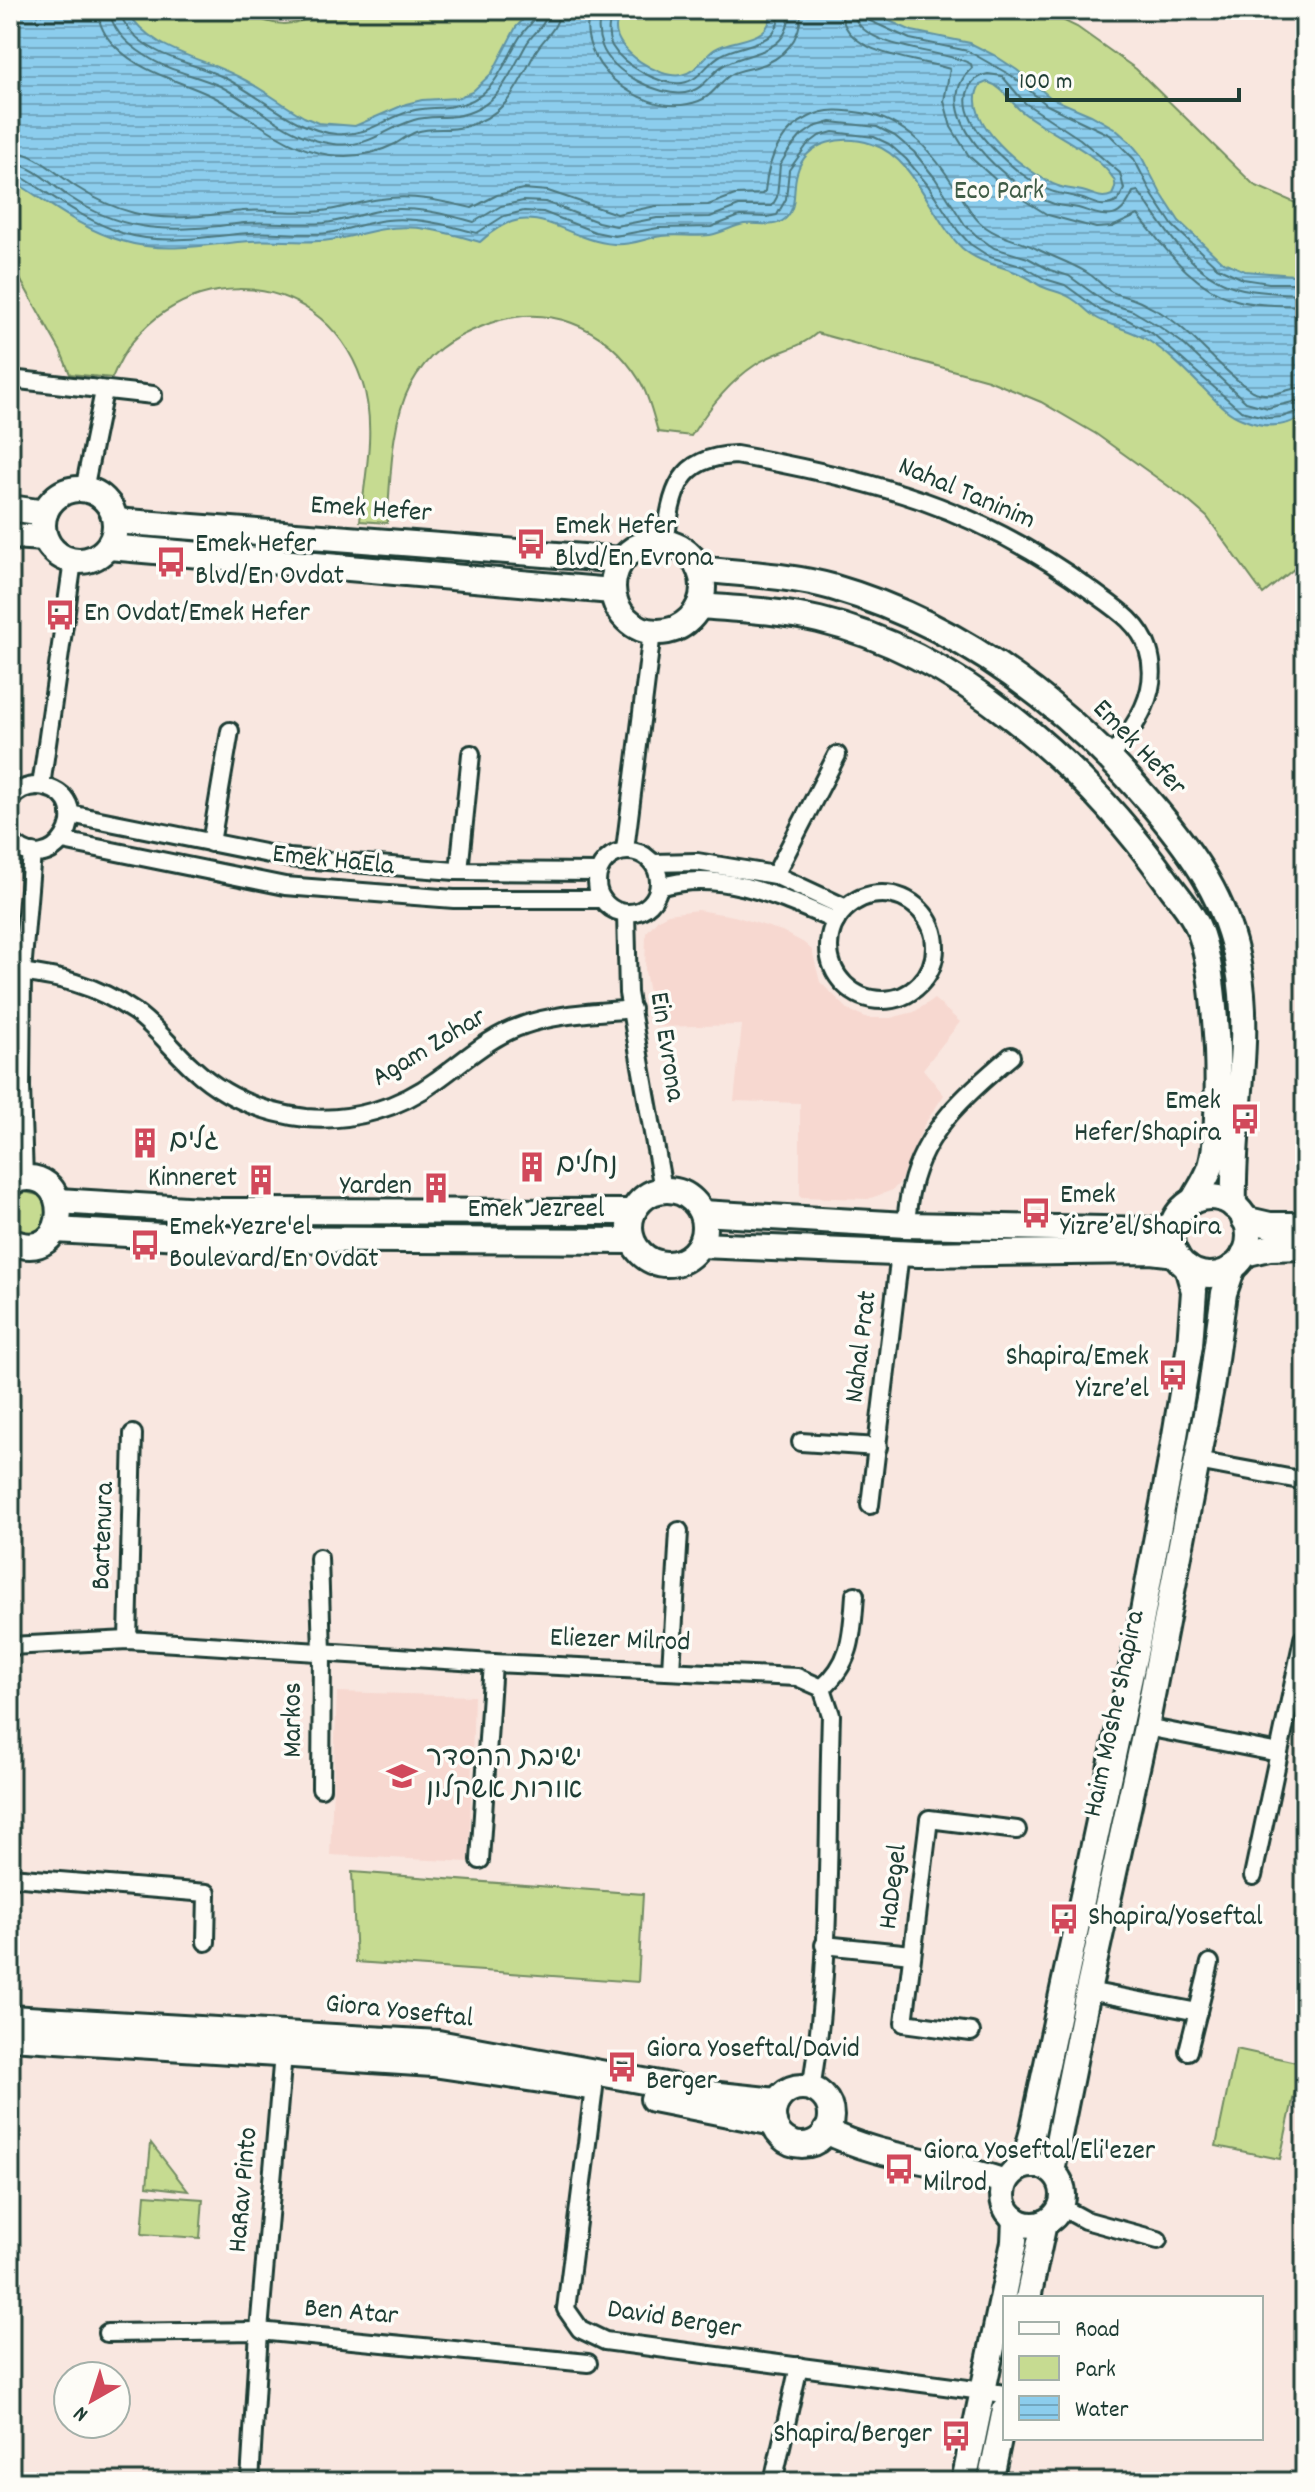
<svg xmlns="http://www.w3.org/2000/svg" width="1315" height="2492" font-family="Dekko,'Playpen Sans Hebrew',sans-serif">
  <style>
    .built { fill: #f7d8d0 }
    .green { fill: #c6db91; stroke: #728c62; stroke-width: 2 }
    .water { fill: url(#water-rules); stroke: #6093a3; stroke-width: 2; fill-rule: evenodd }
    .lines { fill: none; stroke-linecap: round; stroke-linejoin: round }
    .shore { stroke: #4b777e; stroke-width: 2 }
    .street-casing { stroke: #1f3d34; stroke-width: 22 }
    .secondary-casing { stroke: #1f3d34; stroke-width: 30 }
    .street { stroke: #fdfcf7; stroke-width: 16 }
    .secondary { stroke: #fdfcf7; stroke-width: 24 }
    .labels { text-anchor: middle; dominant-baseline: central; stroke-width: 7; stroke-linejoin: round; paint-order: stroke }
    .park-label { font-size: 28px; fill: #405d47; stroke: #fdfcf7 }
    .street-label { font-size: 28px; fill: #1f3d34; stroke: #fdfcf7 }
    .poi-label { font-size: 28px; fill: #1f3d34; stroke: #fdfcf7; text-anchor: start }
  </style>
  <defs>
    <pattern id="water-rules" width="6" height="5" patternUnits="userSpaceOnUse" patternTransform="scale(2)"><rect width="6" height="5" fill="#8ccded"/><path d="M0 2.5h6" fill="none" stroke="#72a8c1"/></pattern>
  </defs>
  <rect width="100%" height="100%" fill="#f9e7e0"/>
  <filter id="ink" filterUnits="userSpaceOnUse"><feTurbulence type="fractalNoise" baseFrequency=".0125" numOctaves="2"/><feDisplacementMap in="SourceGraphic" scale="16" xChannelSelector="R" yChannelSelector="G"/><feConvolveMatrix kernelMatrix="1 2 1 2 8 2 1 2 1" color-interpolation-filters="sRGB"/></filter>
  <g filter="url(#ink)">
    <g class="built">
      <path d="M697 910 734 916 782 931 804 943 812 950 820 982 849 1010 868 1018H890L914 1012 934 999 960 1022 923 1069 944 1095 924 1125 900 1182 893 1190 868 1199 800 1197V1103L734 1101 742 1025 655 1027 645 971 646 933 658 919 668 914Z"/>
      <path d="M337 1692 474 1696 469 1862 330 1855Z"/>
    </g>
    <g class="green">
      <path d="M10 10H243C271 28 295 29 324 10H1042L1077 27 1136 69 1254 185 1305 207V560L1263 594 1207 517 1185 498 1096 434 1041 402 988 380 817 333C800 349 775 351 755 365 728 383 708 409 691 436L658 432C653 415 649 396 640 381 605 324 544 301 483 326 449 339 428 353 410 386 390 424 391 481 387 523L360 521C365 476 377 426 362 381 320 257 159 261 112 378L70 374 61 352 15 270 10 267Z"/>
      <path d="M25 1192 42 1196 47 1203 46 1224 34 1234 17 1233 10 1228V1199Z"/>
      <path d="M352 1872 643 1894 638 1982 356 1962Z"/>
      <path d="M1236 2049 1301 2063 1280 2159 1216 2146Z"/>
      <path d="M151 2143 188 2191 147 2186Z"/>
      <path d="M145 2195 203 2199 200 2238 142 2234Z"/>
    </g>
    <path class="water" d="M10 10H127C149 51 202 57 241 78 263 89 283 105 304 117L318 123 355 126 406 104 422 100 457 98 472 92 492 73 516 27 532 10H622C620 15 616 22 616 28 615 51 660 79 681 75 697 72 703 57 715 49 730 40 748 42 762 32 770 27 771 18 771 10H865L912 31 970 43 994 55 1017 70 1051 98 1091 115 1114 128 1130 142 1140 154 1160 192 1179 221 1221 261 1245 271 1305 276V415C1285 428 1263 428 1242 419 1225 413 1213 397 1200 385 1183 368 1165 350 1144 338 1129 329 1109 326 1095 317 1086 311 1080 303 1071 298 1062 292 1052 291 1043 287 1036 284 1030 278 1022 275 1001 265 980 264 962 248 930 218 917 159 872 144 844 135 806 140 797 173 792 189 798 207 785 219 773 229 758 222 744 224 733 226 722 233 710 235 694 237 678 234 662 236 646 238 630 246 614 244 560 240 533 192 480 242 449 233 416 223 384 229 365 232 348 238 330 240 303 244 277 239 250 241 207 244 165 254 122 241 80 229 47 201 10 179ZM987 82C1002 86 1009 100 1020 110 1046 132 1095 150 1113 178 1117 184 1115 189 1112 195 1100 200 1095 194 1082 191 1074 189 1065 189 1058 186 1029 175 958 120 980 85Z"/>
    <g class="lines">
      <g class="shore">
        <path d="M98 10C98 24 106 38 116 47 143 74 179 80 212 96 252 116 285 149 330 155 353 158 375 154 395 144 402 140 408 135 416 132 432 127 448 131 464 127 509 115 517 86 536 51 545 36 559 29 559 10"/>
        <path d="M110 10C111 31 130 46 146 56 168 71 196 75 220 86 257 105 290 139 333 144 371 148 382 130 414 120 428 116 442 118 456 116 498 109 508 77 526 45 533 32 547 26 547 10"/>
        <path d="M120 10C122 27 140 42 155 50 176 62 201 66 223 77 260 95 294 130 336 134 369 136 383 119 411 111 425 107 439 109 453 106 493 100 501 69 518 40 524 29 536 22 537 10"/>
        <path d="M590 10C573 62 639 114 688 104 715 99 715 84 732 74 739 70 749 69 756 67 783 60 802 39 801 10"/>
        <path d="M602 10C598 23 597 33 602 46 611 72 659 97 685 93 708 89 712 68 730 62 758 51 791 50 789 10"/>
        <path d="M613 10C609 22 606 34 612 46 623 65 660 86 682 83 701 80 706 63 721 55 744 42 782 47 779 10"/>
        <path d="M841 10C843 57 918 58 950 69L944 101 951 127 969 156 1006 189 1048 215 1096 228 1112 227 1138 215C1166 249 1191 287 1236 300 1258 306 1282 305 1305 306"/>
        <path d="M853 10C856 50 944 49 971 64L972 68C922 113 1012 190 1054 204 1062 207 1070 206 1078 208 1105 216 1119 225 1133 192L1138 191C1166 229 1192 279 1243 289 1264 293 1284 293 1305 294"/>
        <path d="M864 10 868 20 910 39 968 51 1012 76 1047 105 1110 135 1134 159 1153 196 1173 226 1217 267 1243 279 1269 283H1305"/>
        <path d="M988 74 1002 76 1025 103 1080 139 1120 173 1124 189 1118 201C1103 209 1097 204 1083 199 1066 194 1052 194 1036 184 1012 168 953 122 969 88 973 79 979 76 988 74Z"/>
        <path d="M10 151C36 152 57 175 78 188 95 199 115 208 134 213 171 222 206 215 243 211 269 209 295 214 322 211 342 209 361 201 381 199 413 194 442 201 472 208L497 195 523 189 548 191 617 214 656 206 708 205 735 195 762 194 765 191C768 160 779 131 809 117 826 108 844 110 862 113 907 120 934 154 957 190 966 203 973 219 987 228 1002 239 1020 240 1037 249 1053 257 1071 263 1086 272 1095 277 1101 285 1110 291 1117 295 1125 296 1133 299 1142 302 1151 308 1160 312 1195 333 1218 369 1252 391 1276 400 1283 388 1305 387"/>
        <path d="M10 163C31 164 51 184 68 196 89 210 115 222 141 226 176 232 209 227 244 223 271 221 297 225 324 223 344 221 363 213 383 210 415 206 444 214 474 222L501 206 523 201 545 202 598 222 616 226 657 218 710 217 739 206H772L777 197 780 165 789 150 801 136 814 127 831 122 877 127 895 136 914 152 935 178 965 225 977 236 994 248 1028 258 1050 270 1069 276 1105 302 1133 311 1157 325 1181 342 1246 402 1268 408 1305 399"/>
        <path d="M10 173 17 174C52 195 83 220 122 233 165 246 206 236 249 233 275 231 301 236 328 233 348 230 367 222 387 220 418 217 447 225 477 233L504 216 524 211 543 212 595 232 615 236 658 228 711 227 740 216 767 217 777 215 786 199 789 170 807 145 819 136 833 132 874 137 889 144 906 159 927 184 958 231 970 244 990 257 1024 267 1045 279 1065 285 1101 311 1128 320 1152 333 1241 411 1268 418 1282 417 1305 409"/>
      </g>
      <g class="street-casing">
        <g id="street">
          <path d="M10 379 153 395"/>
          <path d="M84 490 104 391"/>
          <path d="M665 543C672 493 676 457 736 455 871 479 977 507 1089 589 1112 606 1139 621 1148 649 1162 692 1135 726 1110 758"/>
          <path d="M41 786 73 561"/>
          <path d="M10 799C19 789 31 784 45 787 102 801 51 888 10 839"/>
          <path d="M70 814 289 858 455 871 598 872"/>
          <path d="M63 841 285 886 454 899H602"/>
          <path d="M211 843 230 731"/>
          <path d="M625 850 652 632"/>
          <circle cx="628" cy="882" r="31"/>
          <path d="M653 863 697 862 775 875 846 908"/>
          <path d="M459 871 471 754"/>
          <path d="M775 875 837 755"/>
          <path d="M659 887C720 868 780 897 836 921"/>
          <circle cx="882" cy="947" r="53"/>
          <path d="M626 913 628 993 663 1189"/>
          <path d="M10 971C58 976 94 984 135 1012 156 1027 172 1049 192 1067 223 1096 263 1113 306 1118 352 1122 400 1108 437 1080 465 1060 490 1036 524 1025 557 1013 597 1013 632 1009"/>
          <path d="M24 1178 21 1087 22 972 32 853"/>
          <path d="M906 1225C907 1213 908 1200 911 1188 924 1130 968 1092 1011 1056"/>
          <path d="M801 1442 878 1447"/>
          <path d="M1197 1461 1305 1481"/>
          <path d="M870 1505 900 1253"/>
          <path d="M319 1558 322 1652 321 1788"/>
          <path d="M128 1640 133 1434"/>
          <path d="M10 1646 128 1640 493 1663 797 1677 822 1688 831 1715C827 1839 832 1966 811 2089"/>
          <path d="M671 1670 679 1531"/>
          <path d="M822 1688C853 1661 852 1633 855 1595"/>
          <path d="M1146 1727 1279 1753"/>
          <path d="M480 1860 493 1663"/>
          <path d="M1253 1876 1303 1639"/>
          <path d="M10 1877 207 1893 206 1942"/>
          <path d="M824 1945 912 1954"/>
          <path d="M1088 1991 1198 2012"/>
          <path d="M971 2032 904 2023 929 1819 1017 1830"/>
          <path d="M1188 2051 1210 1963"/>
          <path d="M594 2088 566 2309 580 2329 605 2341 1005 2394"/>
          <path d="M1061 2207 1085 2220 1158 2240"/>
          <path d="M107 2333 259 2331 588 2363"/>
          <path d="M250 2482 259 2331 283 2054"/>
          <path d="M773 2482 799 2366"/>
        </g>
      </g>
      <g class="secondary-casing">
        <g id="secondary">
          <circle cx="79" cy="525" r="36"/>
          <path d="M10 508 45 513"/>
          <path d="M115 521 622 560"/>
          <path d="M10 536 45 538"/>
          <circle cx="658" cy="587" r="45"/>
          <path d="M109 547 612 591"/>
          <path d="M699 569C743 574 790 575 832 587 960 624 1067 705 1153 806 1194 855 1226 899 1238 964 1253 1043 1231 1125 1234 1206"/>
          <path d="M699 606C739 609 781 611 819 620 958 653 1085 766 1166 880 1175 893 1186 905 1194 919 1211 948 1215 1015 1217 1049 1218 1077 1219 1146 1210 1169 1206 1180 1198 1191 1193 1201"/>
          <path d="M10 1182C76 1156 74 1270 10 1241"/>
          <circle cx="667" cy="1227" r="37"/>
          <circle cx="1210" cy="1236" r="39"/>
          <path d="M58 1201 218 1211 632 1212"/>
          <path d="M702 1213 906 1225 1151 1230 1173 1226"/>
          <path d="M1244 1219 1270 1225H1305"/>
          <path d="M55 1230 217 1239 632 1241"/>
          <path d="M700 1245 919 1254 1151 1251 1176 1254"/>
          <path d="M1244 1254 1269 1248 1305 1247"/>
          <path d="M10 2018 438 2043 719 2095 777 2101"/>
          <path d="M10 2037 433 2064 589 2087"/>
          <circle cx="802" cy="2116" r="29"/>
          <path d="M653 2099 774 2123"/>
          <path d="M826 2131C879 2159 948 2161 1005 2182"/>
          <circle cx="1033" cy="2195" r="30"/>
          <path d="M1023 2166 1032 2134 1137 1644 1170 1466 1190 1345 1194 1291 1187 1267"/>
          <path d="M1052 2171 1088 1991 1146 1727 1211 1388 1224 1293 1233 1267"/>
          <path d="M1028 2298 1044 2223"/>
          <path d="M964 2482 1014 2242 1015 2219"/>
          <path d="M990 2482 1005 2410"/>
        </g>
      </g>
      <use href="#street" class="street"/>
      <use href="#secondary" class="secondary"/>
    </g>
  </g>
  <defs>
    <g id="bus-bare" transform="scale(2.4)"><path d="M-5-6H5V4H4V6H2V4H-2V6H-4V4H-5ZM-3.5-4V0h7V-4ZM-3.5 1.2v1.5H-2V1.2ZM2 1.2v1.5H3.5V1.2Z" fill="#d1495b" stroke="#fdfcf7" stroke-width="2.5" paint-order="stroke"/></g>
    <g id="building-bare" transform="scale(2.4)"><path d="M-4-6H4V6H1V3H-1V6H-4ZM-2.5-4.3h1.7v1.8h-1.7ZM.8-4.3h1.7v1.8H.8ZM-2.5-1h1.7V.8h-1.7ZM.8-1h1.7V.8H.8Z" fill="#d1495b" stroke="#fdfcf7" stroke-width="2.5" paint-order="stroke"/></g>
    <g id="school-bare" transform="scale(2.4)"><path d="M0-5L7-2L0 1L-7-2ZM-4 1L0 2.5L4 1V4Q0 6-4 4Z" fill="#d1495b" stroke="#fdfcf7" stroke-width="2.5" paint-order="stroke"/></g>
  </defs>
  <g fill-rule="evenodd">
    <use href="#bus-bare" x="531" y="544"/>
    <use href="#bus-bare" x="171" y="562"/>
    <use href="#bus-bare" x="60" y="615"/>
    <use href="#bus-bare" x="1245" y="1119"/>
    <use href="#building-bare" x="145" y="1143"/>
    <use href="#building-bare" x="532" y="1167"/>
    <use href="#building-bare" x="261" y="1180"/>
    <use href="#building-bare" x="436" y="1188"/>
    <use href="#bus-bare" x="1036" y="1213"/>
    <use href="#bus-bare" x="145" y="1245"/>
    <use href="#bus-bare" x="1173" y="1375"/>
    <use href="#school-bare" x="402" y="1776"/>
    <use href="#bus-bare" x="1064" y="1919"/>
    <use href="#bus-bare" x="622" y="2067"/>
    <use href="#bus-bare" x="899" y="2169"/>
    <use href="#bus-bare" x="956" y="2436"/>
  </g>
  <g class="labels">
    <g class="park-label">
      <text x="999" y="193">Eco Park</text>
    </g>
    <g class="street-label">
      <text transform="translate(966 495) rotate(23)">Nahal Taninim</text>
      <text transform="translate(371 511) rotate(4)">Emek Hefer</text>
      <text transform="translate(1138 749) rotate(46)">Emek Hefer</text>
      <text transform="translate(333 862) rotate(6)">Emek HaEla</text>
      <text transform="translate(665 1047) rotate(81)">Ein Evrona</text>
      <text transform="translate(430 1049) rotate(-31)">Agam Zohar</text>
      <text x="536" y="1211">Emek Jezreel</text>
      <text transform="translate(863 1347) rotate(-83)">Nahal Prat</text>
      <text transform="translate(105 1536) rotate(-88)">Bartenura</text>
      <text transform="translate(620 1642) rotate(2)">Eliezer Milrod</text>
      <text transform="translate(1116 1714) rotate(-78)">Haim Moshe Shapira</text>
      <text transform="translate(295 1720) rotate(-90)">Markos</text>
      <text transform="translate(895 1887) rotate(-83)">HaDegel</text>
      <text transform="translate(399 2013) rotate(6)">Giora Yoseftal</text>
      <text transform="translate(245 2190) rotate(-85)">HaRav Pinto</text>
      <text transform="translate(351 2314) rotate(5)">Ben Atar</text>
      <text transform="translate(674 2321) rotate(9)">David Berger</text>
    </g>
    <g class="poi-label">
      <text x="555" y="528">Emek Hefer<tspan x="555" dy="32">Blvd/En Evrona</tspan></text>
      <text x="195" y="546">Emek Hefer<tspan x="195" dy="32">Blvd/En Ovdat</tspan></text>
      <text x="84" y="615">En Ovdat/Emek Hefer</text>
      <text x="1221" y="1103" text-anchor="end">Emek<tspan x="1221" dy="32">Hefer/Shapira</tspan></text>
      <text x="169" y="1143">גלים</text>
      <text x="556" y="1167">נחלים</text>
      <text x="237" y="1180" text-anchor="end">Kinneret</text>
      <text x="412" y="1188" text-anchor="end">Yarden</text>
      <text x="1060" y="1197">Emek<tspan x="1060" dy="32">Yizre’el/Shapira</tspan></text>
      <text x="169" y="1229">Emek Yezre'el<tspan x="169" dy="32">Boulevard/En Ovdat</tspan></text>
      <text x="1149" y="1359" text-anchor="end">Shapira/Emek<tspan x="1149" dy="32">Yizre’el</tspan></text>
      <text x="426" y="1760">ישיבת ההסדר<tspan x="426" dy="32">אורות אשקלון</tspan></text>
      <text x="1088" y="1919">Shapira/Yoseftal</text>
      <text x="646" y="2051">Giora Yoseftal/David<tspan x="646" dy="32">Berger</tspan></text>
      <text x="923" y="2153">Giora Yoseftal/Eli'ezer<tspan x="923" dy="32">Milrod</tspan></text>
      <text x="932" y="2436" text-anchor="end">Shapira/Berger</text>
    </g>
  </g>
  <rect width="1315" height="2492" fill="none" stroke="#fdfcf7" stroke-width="40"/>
  <rect x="20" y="20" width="1275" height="2452" fill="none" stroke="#1f3d34" stroke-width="3" filter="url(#ink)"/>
  <rect x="1003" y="2296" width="260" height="144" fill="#fdfcf7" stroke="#a4b0a9" stroke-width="2"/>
  <rect x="1019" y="2322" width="40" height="12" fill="#fdfcf7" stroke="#a4b0a9" stroke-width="2"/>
  <text x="1075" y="2336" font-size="24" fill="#1f3d34">Road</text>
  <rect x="1019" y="2356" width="40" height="24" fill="#c6db91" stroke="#a4b0a9" stroke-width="2"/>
  <text x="1075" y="2376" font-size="24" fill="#1f3d34">Park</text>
  <rect x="1019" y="2396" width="40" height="24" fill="url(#water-rules)" stroke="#a4b0a9" stroke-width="2"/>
  <text x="1075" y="2416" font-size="24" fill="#1f3d34">Water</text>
  <g transform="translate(92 2400) rotate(219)"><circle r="38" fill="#fdfcf7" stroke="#a4b0a9" stroke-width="2"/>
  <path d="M0-6L14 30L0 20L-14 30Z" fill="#d1495b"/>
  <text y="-12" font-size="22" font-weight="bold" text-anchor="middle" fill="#1f3d34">N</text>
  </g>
  <path d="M1007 88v12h232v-12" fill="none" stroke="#1f3d34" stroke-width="4"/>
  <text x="1019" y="88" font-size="24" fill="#1f3d34" stroke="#fdfcf7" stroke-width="6" paint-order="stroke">100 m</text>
</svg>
